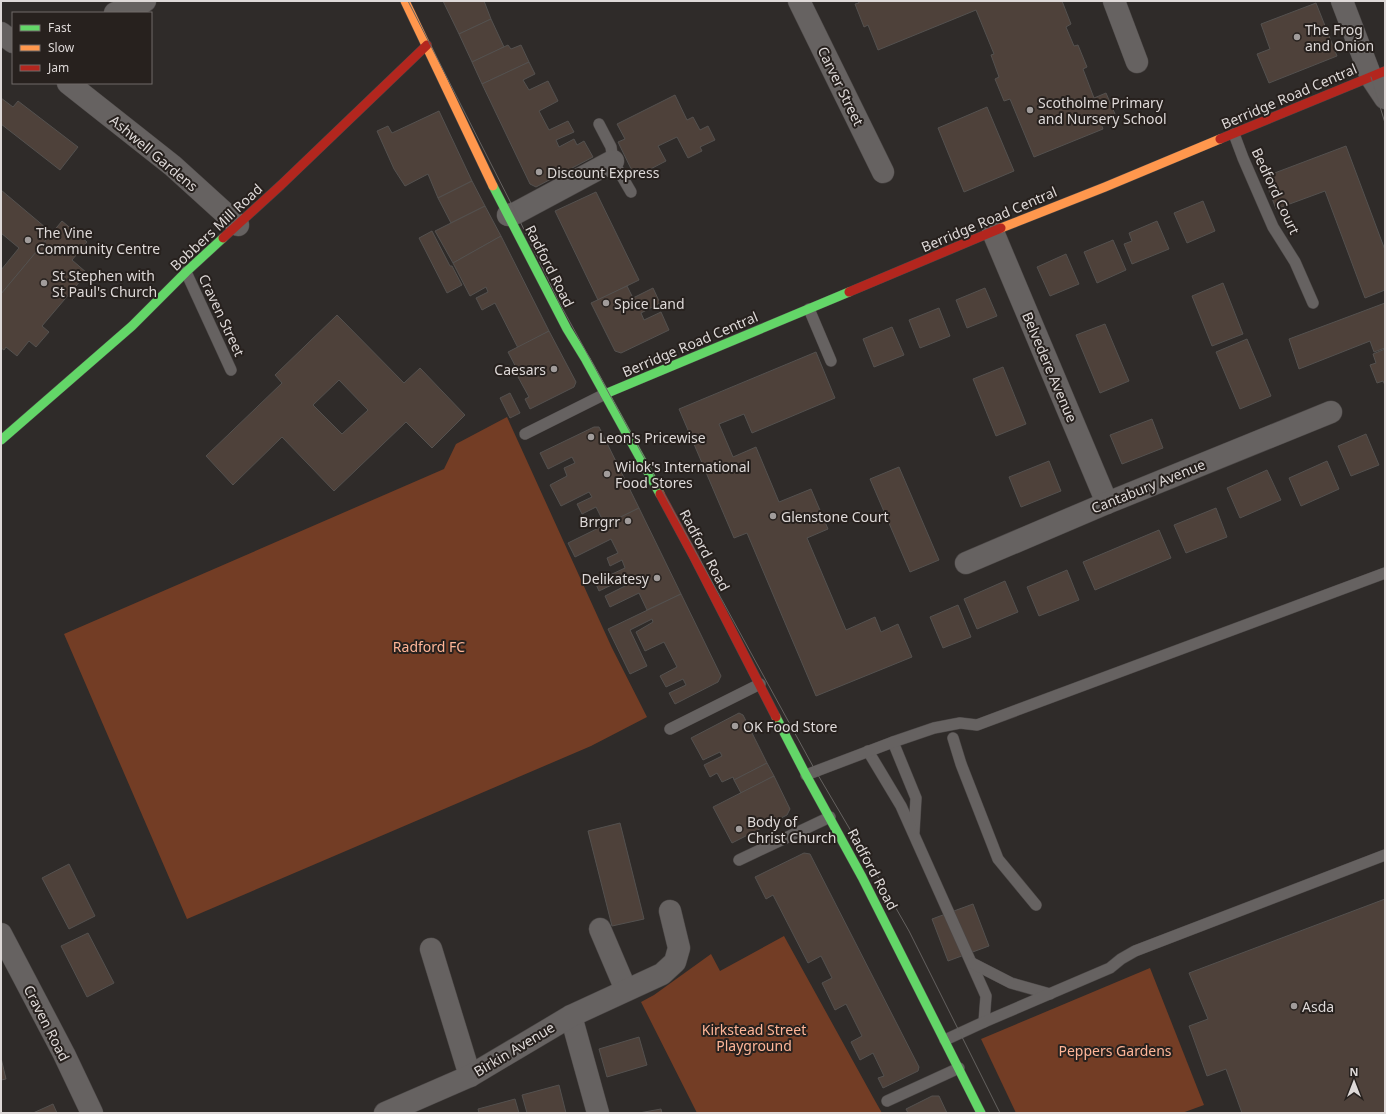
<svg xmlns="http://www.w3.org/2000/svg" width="1386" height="1114" font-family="'Noto Sans',sans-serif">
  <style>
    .green { fill: #733d25 }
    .building { fill: #4e413a; stroke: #54514f; fill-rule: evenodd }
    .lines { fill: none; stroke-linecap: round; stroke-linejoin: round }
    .lane-casing { stroke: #4b4746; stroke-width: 12 }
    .street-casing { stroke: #4b4746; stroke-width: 23 }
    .fast-casing { stroke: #4b4746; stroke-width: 10 }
    .slow-casing { stroke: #4b4746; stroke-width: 10 }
    .jam-casing { stroke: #4b4746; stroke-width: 10 }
    .lane { stroke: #666261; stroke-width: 11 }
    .street { stroke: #666261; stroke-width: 22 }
    .fast { stroke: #63d668; stroke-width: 9 }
    .slow { stroke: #ff974d; stroke-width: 9 }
    .jam { stroke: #b3261e; stroke-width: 9 }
    .tram { stroke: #656260; stroke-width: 1 }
    .poi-dot { fill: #a19c9b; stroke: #27211e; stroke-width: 1.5 }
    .labels { text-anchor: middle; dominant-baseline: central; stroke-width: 4; stroke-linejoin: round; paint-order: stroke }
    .poi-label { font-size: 14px; fill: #ded9d8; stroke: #27211e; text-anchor: start }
    .street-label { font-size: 14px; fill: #ded9d8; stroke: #27211e }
    .park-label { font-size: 14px; fill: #ffb698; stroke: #27211e }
  </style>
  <rect width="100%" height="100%" fill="#2f2b29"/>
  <g class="green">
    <path d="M507 417 612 648 647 717 591 746 187 919 64 634 444 469 456 444Z"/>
    <path d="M784 936 874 1099 882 1113H697L641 1002 654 995 711 954 720 971Z"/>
    <path d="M1150 968 1204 1105 1182 1113H1016L981 1039Z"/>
  </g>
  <g class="building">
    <path d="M443 1H484L491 19 459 34Z"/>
    <path d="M858 1H1062L1071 24 1066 27 1074 46 1078 45 1087 67 1083 69 1094 98 1106 93 1115 114 1100 121 1103 129 1034 157 1010 99 1004 101 995 79 999 77 991 55 994 54 976 10 878 50 868 25 864 27 855 4 859 3Z"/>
    <path d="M1316 3 1337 56 1269 83 1257 54 1270 49 1261 24Z"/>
    <path d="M491 19 504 47 472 62 459 34Z"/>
    <path d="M508 45 511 49 521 45 529 62 482 84 472 62Z"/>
    <path d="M529 62 535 74 523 80 529 90 548 81 558 101 539 111 549 130 568 121 574 132 556 140 559 147 574 139 577 145 584 141 593 157 536 187 530 184 482 84Z"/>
    <path d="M675 95 687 120 693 117 700 130 708 126 715 140 700 147 702 151 688 158 677 137 658 146 666 161 635 177 618 142 625 139 617 124Z"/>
    <path d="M1 98 13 107 18 101 78 147 60 170 1 124Z"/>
    <path d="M987 107 1014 171 964 192 938 128Z"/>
    <path d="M439 111 472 181 438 198 428 174 405 186 394 169 377 131 388 126 392 133Z"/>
    <path d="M1346 146 1385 250V290L1365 298 1325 191 1276 209 1264 177Z"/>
    <path d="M472 181 485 206 451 223 438 198Z"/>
    <path d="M1 190 52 233 1 294V270L19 248 1 233Z"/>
    <path d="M596 192 639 280 598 300 555 211Z"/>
    <path d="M1203 201 1215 231 1187 243 1174 213Z"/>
    <path d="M485 206 501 236 453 263 435 231Z"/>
    <path d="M62 221 87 242 72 260 87 273 42 326 49 332 36 347 29 341 17 356 6 347 4 350 1 348V294Z"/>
    <path d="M1157 221 1169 249 1132 264 1124 244 1132 241 1129 233Z"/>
    <path d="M432 231 450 266H452L462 285 447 293 419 238Z"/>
    <path d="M501 236 549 331 518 348 495 303 482 310 476 298 488 292 486 287 470 296 453 263Z"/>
    <path d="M1113 240 1126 270 1097 283 1084 252Z"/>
    <path d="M1066 254 1079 284 1050 296 1037 267Z"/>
    <path d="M1223 283 1243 334 1212 346 1192 296Z"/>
    <path d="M627 286 633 298 653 288 660 303 641 313 644 320 661 312 669 330 621 353 615 351 591 303Z"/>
    <path d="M985 288 997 316 967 328 956 300Z"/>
    <path d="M1385 303V348L1374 352 1370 341 1299 369 1289 339Z"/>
    <path d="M939 308 950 336 920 348 909 320Z"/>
    <path d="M337 315 404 383 420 368 465 415 432 448 406 422 334 491 282 437 233 485 206 456 282 383 275 375ZM339 380 368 410 342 434 313 405Z"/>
    <path d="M1105 324 1129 381 1100 393 1076 335Z"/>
    <path d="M892 327 904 355 874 367 863 339Z"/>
    <path d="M549 331 576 382 574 387 530 409 525 399 529 397 518 377 520 375 508 352Z"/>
    <path d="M1247 339 1271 396 1240 409 1216 352Z"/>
    <path d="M1385 349V385L1383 381 1377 383 1370 365 1376 363 1373 354Z"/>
    <path d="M816 352 835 398 752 433 744 414 719 424 733 457 756 447 779 502 811 489 828 529 807 538 846 630 875 617 881 632 898 624 912 657 816 696 747 533 734 538 679 409Z"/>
    <path d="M1003 367 1026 424 996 436 973 379Z"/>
    <path d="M510 393 520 413 510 418 500 398Z"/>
    <path d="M1152 419 1163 448 1122 464 1110 435Z"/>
    <path d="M594 427H599L639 508 605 525 596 507 582 514 577 504 592 497 589 492 561 506 550 485 567 476 564 468 575 463 572 457 548 469 540 453Z"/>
    <path d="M1366 434 1379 465 1351 476 1338 446Z"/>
    <path d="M1049 461 1061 491 1021 507 1009 477Z"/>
    <path d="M1327 461 1339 489 1301 506 1289 478Z"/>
    <path d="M899 467 939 560 910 572 870 479Z"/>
    <path d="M1267 470 1281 500 1240 518 1227 488Z"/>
    <path d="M639 508 681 594 647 610 639 593 610 607 605 596 631 583 628 577 599 591 595 582 625 568 622 560 610 566 607 558 618 553 611 539 575 557 568 543Z"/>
    <path d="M1216 508 1227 537 1186 553 1174 525Z"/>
    <path d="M1159 530 1171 558 1095 590 1083 562Z"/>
    <path d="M1067 570 1079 600 1039 616 1027 587Z"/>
    <path d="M1005 581 1018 612 977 629 964 599Z"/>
    <path d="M681 594 721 676 718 682 675 704 669 693 686 685 683 679 666 687 660 676 677 667 664 642 645 651 636 632 653 622 652 619 630 630 647 666 630 674 608 629Z"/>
    <path d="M958 605 971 637 943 648 930 617Z"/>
    <path d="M739 713 743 715 767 763 734 780 733 777 722 782 717 773 710 777 704 765 722 756 720 752 703 760 691 738Z"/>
    <path d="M767 763 774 776 741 793 734 780Z"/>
    <path d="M774 776 790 809 787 815 732 843 713 807Z"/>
    <path d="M620 823 644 919 612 926 588 831Z"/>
    <path d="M804 853 810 854 919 1067 918 1071 883 1088 878 1078 884 1076 873 1053 860 1060 851 1042 862 1036 846 1004 835 1010 822 983 832 978 821 956 808 963 773 895 766 899 755 877Z"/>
    <path d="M69 864 95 916 69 929 42 878Z"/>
    <path d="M1385 899V1113H1242L1226 1069 1207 1076 1189 1026 1208 1019 1189 973Z"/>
    <path d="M973 904 989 946 948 961 932 919Z"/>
    <path d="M88 933 114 983 87 997 61 946Z"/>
    <path d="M639 1037 647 1065 607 1077 599 1049Z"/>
    <path d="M1 1058 6 1079 1 1080Z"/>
    <path d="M559 1085 566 1113H527L522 1095Z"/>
    <path d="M932 1096H939L947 1113H908L906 1109Z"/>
    <path d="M515 1099 519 1113H479L478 1109Z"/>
    <path d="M53 1104 57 1113H33Z"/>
    <path d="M661 1109 662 1113H639Z"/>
  </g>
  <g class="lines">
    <g class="lane-casing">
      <g id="lane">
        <path d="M599 124 611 147 613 161 631 192"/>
        <path d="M1234 134 1243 158 1273 227 1295 262 1313 303"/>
        <path d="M186 272 231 370"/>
        <path d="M809 309 831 361"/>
        <path d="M525 434 605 394"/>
        <path d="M670 729 760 684"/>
        <path d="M953 738 961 764 998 859 1036 905"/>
        <path d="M893 742 916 798 914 832"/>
        <path d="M868 751 901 806 986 996 984 1022"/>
        <path d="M806 775 893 742 934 728 960 723 977 725 1385 573"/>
        <path d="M739 860 830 817"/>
        <path d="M972 963 1011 983 1050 994"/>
        <path d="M945 1040 984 1022 1110 968 1121 959 1135 951 1385 855"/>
        <path d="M887 1101 959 1068"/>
      </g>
    </g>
    <g class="street-casing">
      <g id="street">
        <path d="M799 1 883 172"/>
        <path d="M1114 1 1137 62"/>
        <path d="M1342 1 1371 77 1385 98"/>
        <path d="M115 13 132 7 145 1"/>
        <path d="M1 33 13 42"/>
        <path d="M68 83 173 166 238 225"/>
        <path d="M508 215 516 213 613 161"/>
        <path d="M993 232 1107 503"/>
        <path d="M966 563 1107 503 1331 412"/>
        <path d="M600 929 626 990"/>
        <path d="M1 934 64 1054 92 1113"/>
        <path d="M431 949 470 1076"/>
        <path d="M571 1016 598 1113"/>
        <path d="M385 1113 470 1076 571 1016 662 974 675 962 679 948 670 911"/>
      </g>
    </g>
    <g class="fast-casing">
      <g id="fast">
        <path d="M493 186 567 329 586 360 660 494"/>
        <path d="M605 394 849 292"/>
        <path d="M1 440 132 326 186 272 223 238"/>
        <path d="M776 717 806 775 862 877 981 1113"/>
      </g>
    </g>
    <g class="slow-casing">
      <g id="slow">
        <path d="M405 1 493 186"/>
        <path d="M1001 228 1105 187 1220 139"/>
      </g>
    </g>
    <g class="jam-casing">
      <g id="jam">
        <path d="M1220 139 1385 71"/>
        <path d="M223 238 281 185 427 45"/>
        <path d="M849 292 1001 228"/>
        <path d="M660 494 694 557 776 717"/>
      </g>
    </g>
    <use href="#lane" class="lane"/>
    <use href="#street" class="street"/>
    <use href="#fast" class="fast"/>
    <use href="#slow" class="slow"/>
    <use href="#jam" class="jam"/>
    <g class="tram">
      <path d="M408 1 516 213 559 302 815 770 881 882 909 931 1000 1113"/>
      <path d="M1371 77 1385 123"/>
    </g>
  </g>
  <g class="poi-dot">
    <circle cx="1297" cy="37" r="4"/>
    <circle cx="1030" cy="110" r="4"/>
    <circle cx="539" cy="172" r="4"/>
    <circle cx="28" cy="240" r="4"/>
    <circle cx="44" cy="283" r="4"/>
    <circle cx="606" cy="303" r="4"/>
    <circle cx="554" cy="369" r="4"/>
    <circle cx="591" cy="437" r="4"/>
    <circle cx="607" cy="474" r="4"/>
    <circle cx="773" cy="516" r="4"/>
    <circle cx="628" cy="521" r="4"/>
    <circle cx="657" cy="578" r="4"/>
    <circle cx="735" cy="726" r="4"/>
    <circle cx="739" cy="829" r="4"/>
    <circle cx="1294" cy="1006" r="4"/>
  </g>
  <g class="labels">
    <g class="poi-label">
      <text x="1305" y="29">The Frog<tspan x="1305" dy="16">and Onion</tspan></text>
      <text x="1038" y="102">Scotholme Primary<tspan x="1038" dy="16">and Nursery School</tspan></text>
      <text x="547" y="172">Discount Express</text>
      <text x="36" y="232">The Vine<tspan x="36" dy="16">Community Centre</tspan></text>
      <text x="52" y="275">St Stephen with<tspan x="52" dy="16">St Paul's Church</tspan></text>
      <text x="614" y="303">Spice Land</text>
      <text x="546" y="369" text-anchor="end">Caesars</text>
      <text x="599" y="437">Leon's Pricewise</text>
      <text x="615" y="466">Wilok's International<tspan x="615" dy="16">Food Stores</tspan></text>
      <text x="781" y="516">Glenstone Court</text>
      <text x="620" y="521" text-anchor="end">Brrgrr</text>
      <text x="649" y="578" text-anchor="end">Delikatesy</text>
      <text x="743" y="726">OK Food Store</text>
      <text x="747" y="821">Body of<tspan x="747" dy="16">Christ Church</tspan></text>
      <text x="1302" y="1006">Asda</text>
    </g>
    <g class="street-label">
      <text transform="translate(841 86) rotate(64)">Carver Street</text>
      <text transform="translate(1289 96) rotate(-23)">Berridge Road Central</text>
      <text transform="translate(154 153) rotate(40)">Ashwell Gardens</text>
      <text transform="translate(1276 191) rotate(65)">Bedford Court</text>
      <text transform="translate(989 219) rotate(-23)">Berridge Road Central</text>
      <text transform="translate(216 227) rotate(-43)">Bobbers Mill Road</text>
      <text transform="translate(550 266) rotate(63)">Radford Road</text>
      <text transform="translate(222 315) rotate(65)">Craven Street</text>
      <text transform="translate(690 344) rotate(-23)">Berridge Road Central</text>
      <text transform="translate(1050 367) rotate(67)">Belvedere Avenue</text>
      <text transform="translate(1148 486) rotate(-22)">Cantabury Avenue</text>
      <text transform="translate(705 550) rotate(62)">Radford Road</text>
      <text transform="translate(873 869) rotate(62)">Radford Road</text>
      <text transform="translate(47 1023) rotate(63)">Craven Road</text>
      <text transform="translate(514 1049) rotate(-31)">Birkin Avenue</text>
    </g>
    <g class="park-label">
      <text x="429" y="646">Radford FC</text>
      <text x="754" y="1029">Kirkstead Street<tspan x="754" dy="16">Playground</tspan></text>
      <text x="1115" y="1050">Peppers Gardens</text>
    </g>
  </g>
  <rect width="1386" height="1114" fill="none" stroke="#ded9d8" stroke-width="4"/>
  <rect x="12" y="12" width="140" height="72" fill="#27211e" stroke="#706b68"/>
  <rect x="20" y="25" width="20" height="6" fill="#63d668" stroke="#706b68"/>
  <text x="48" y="32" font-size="12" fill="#ded9d8">Fast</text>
  <rect x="20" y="45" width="20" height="6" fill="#ff974d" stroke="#706b68"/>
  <text x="48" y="52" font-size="12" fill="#ded9d8">Slow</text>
  <rect x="20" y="65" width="20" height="6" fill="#b3261e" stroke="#706b68"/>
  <text x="48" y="72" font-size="12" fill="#ded9d8">Jam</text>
  <g transform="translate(1354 1082)" stroke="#27211e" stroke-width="3" paint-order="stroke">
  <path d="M0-3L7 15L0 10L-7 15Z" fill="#ded9d8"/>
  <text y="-6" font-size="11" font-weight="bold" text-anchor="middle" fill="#ded9d8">N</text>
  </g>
</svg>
